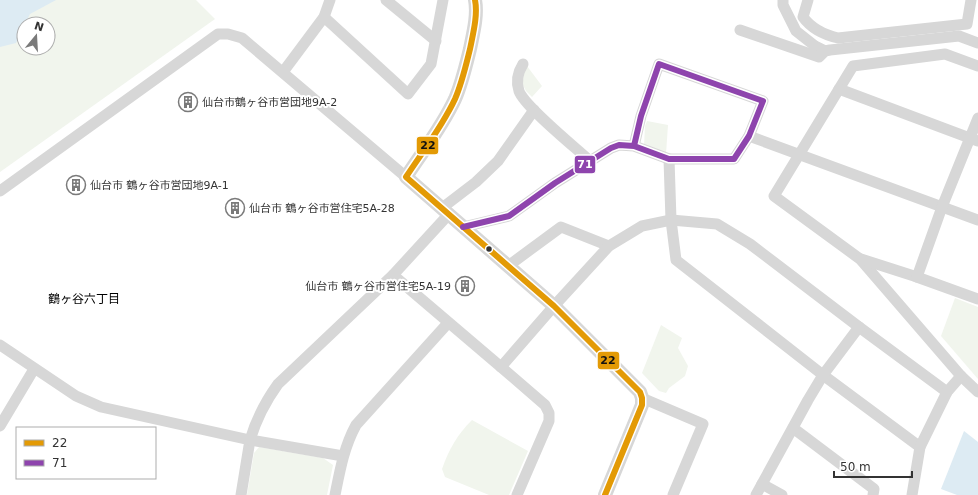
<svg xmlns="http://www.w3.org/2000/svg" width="978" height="495" font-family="'DejaVu Sans','Noto Sans JP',sans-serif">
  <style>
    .green { fill: #f1f5ed; fill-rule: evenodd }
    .water { fill: #ddebf3 }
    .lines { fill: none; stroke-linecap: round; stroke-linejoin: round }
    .minor { stroke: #d7d7d7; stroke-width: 11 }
    .tertiary { stroke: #d7d7d7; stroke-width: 14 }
    .bus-1-casing { stroke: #fff; stroke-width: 9 }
    .bus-2-casing { stroke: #fff; stroke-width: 9 }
    .bus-1 { stroke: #e39a05; stroke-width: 6 }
    .bus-2 { stroke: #8e44ad; stroke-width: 6 }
    .bus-dot { fill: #333; stroke: #fff; stroke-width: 1.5 }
    .labels { text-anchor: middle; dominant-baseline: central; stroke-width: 4; stroke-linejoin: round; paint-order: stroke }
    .poi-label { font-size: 11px; fill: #333; stroke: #fff; text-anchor: start }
    .neighbourhood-label { font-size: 12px; fill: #000; stroke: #fff }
    .line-badge { stroke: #fff; stroke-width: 1.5 }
    .badge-label { font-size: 11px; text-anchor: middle; font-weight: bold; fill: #fff }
    .pale-badge-label { font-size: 11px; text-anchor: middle; font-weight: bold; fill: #111 }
  </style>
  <rect width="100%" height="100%" fill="#fff"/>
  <g class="green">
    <path d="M0 0H196L215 19 0 172ZM24 24H48V48H24Z"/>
    <path d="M527 66 542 86 532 97 526 91 522 83 525 67Z"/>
    <path d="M647 121 668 125 666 154 644 146 645 126Z"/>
    <path d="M955 298 978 307V379L941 336Z"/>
    <path d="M661 325 682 338 678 348 688 366 685 376 669 388 666 393 659 391 642 373Z"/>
    <path d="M472 420 528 451 509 495H489L445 477 442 469C449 449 457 435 472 420Z"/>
    <path d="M259 447 323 458 333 465 327 495H247L254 453Z"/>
  </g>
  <g class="water">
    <path d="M0 0H56L30 14 25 24H24L16 43 0 47Z"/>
    <path d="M964 431 978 442V495H957L941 489Z"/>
  </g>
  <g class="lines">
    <g class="minor">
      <path d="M386 0 436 41"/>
      <path d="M783 0V5L796 31 815 46 825 51"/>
      <path d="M808 0 803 17C811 28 825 35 838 38L967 24 971 0"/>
      <path d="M324 17 408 94 431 64 443 0"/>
      <path d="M740 30 819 57 825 51 830 50 959 36 978 43"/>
      <path d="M523 64C518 72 516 82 519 91 524 106 576 148 590 161"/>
      <path d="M978 66 945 54 853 66 774 196 860 259 961 376 978 392"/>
      <path d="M283 72 324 17 330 0"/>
      <path d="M839 89 978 141"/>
      <path d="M749 136 978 220"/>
      <path d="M669 159 671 220 676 260 823 375 920 447"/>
      <path d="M0 191 218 34H228L242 38 406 177"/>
      <path d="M442 208 476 182 498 161 534 110"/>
      <path d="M463 227 509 216 555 183 611 148 619 145 634 146 669 159H734L749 136 763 101 659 64 641 116 634 146"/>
      <path d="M861 259 914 276 978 299"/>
      <path d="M508 266 561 227 609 246"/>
      <path d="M393 275 501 367"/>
      <path d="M917 277 942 207 978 118"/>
      <path d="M0 345 76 396 101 407 250 440 241 495"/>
      <path d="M642 398 703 424 673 495"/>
      <path d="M0 426 34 369"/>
      <path d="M793 428 874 489 873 495"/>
      <path d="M343 456 250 440C256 420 265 402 278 384L393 275 449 214"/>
      <path d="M762 484 782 495"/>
      <path d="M335 495C340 470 344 447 356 425L448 323"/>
      <path d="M517 495 549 421V413L545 405 501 367 554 306 609 246 642 226 671 220 717 224 750 244 859 327 947 392"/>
      <path d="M756 495 808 400 823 375 859 327"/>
      <path d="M912 495 920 447 947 392 961 376"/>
    </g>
    <path class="tertiary" d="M475 0C478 15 473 34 470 49 466 65 462 83 455 99 442 127 423 151 406 177L554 306 640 392 642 398V405L605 495"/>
    <g class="bus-1-casing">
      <path id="bus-1" d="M475 0C478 15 473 34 470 49 466 65 462 83 455 99 442 127 423 151 406 177L554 306 640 392 642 398V405L605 495"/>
    </g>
    <g class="bus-2-casing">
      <path id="bus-2" d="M463 227 509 216 555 183 611 148 619 145 634 146 669 159H734L749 136 763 101 659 64 641 116 634 146"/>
    </g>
    <use href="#bus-1" class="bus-1"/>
    <use href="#bus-2" class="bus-2"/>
  </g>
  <defs>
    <g id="building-ring" transform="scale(1)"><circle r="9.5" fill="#fff" stroke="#7a7a7a" stroke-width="1.5"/><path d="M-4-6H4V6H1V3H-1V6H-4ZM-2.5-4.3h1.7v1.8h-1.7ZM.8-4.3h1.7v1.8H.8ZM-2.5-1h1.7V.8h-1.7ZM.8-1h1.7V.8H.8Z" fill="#7a7a7a"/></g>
  </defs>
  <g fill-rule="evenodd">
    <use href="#building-ring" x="188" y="102"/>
    <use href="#building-ring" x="76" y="185"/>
    <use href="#building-ring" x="235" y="208"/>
    <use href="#building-ring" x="465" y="286"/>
  </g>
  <circle class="bus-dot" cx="489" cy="249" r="3.5"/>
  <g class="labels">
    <g class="poi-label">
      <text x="202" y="102">仙台市鶴ヶ谷市営団地9A-2</text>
      <text x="90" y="185">仙台市 鶴ヶ谷市営団地9A-1</text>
      <text x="249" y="208">仙台市 鶴ヶ谷市営住宅5A-28</text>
      <text x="451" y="286" text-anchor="end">仙台市 鶴ヶ谷市営住宅5A-19</text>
    </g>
    <g class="neighbourhood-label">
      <text x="84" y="299">鶴ヶ谷六丁目</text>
    </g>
  </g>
  <g class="line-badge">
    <rect x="416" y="136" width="23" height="19" rx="4" fill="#e39a05"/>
    <rect x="574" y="155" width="22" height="19" rx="4" fill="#8e44ad"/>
    <rect x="597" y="351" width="23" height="19" rx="4" fill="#e39a05"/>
  </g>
  <g class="badge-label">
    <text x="585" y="168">71</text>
  </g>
  <g class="pale-badge-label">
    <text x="428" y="149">22</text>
    <text x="608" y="364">22</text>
  </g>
  <rect x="16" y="427" width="140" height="52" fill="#ffffff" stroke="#adadad"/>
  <rect x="24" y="440" width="20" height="6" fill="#e39a05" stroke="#adadad"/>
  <text x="52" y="447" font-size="12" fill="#333333">22</text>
  <rect x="24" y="460" width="20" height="6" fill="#8e44ad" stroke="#adadad"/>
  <text x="52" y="467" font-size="12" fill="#333333">71</text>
  <g transform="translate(36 36) rotate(18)"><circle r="19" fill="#ffffff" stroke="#adadad"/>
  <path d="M0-3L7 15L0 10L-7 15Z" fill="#7a7a7a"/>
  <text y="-6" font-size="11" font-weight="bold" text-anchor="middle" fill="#333333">N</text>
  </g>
  <path d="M834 471v6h78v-6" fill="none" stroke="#333333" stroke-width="2"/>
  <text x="840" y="471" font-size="12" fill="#333333" stroke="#ffffff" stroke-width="3" paint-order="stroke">50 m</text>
</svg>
